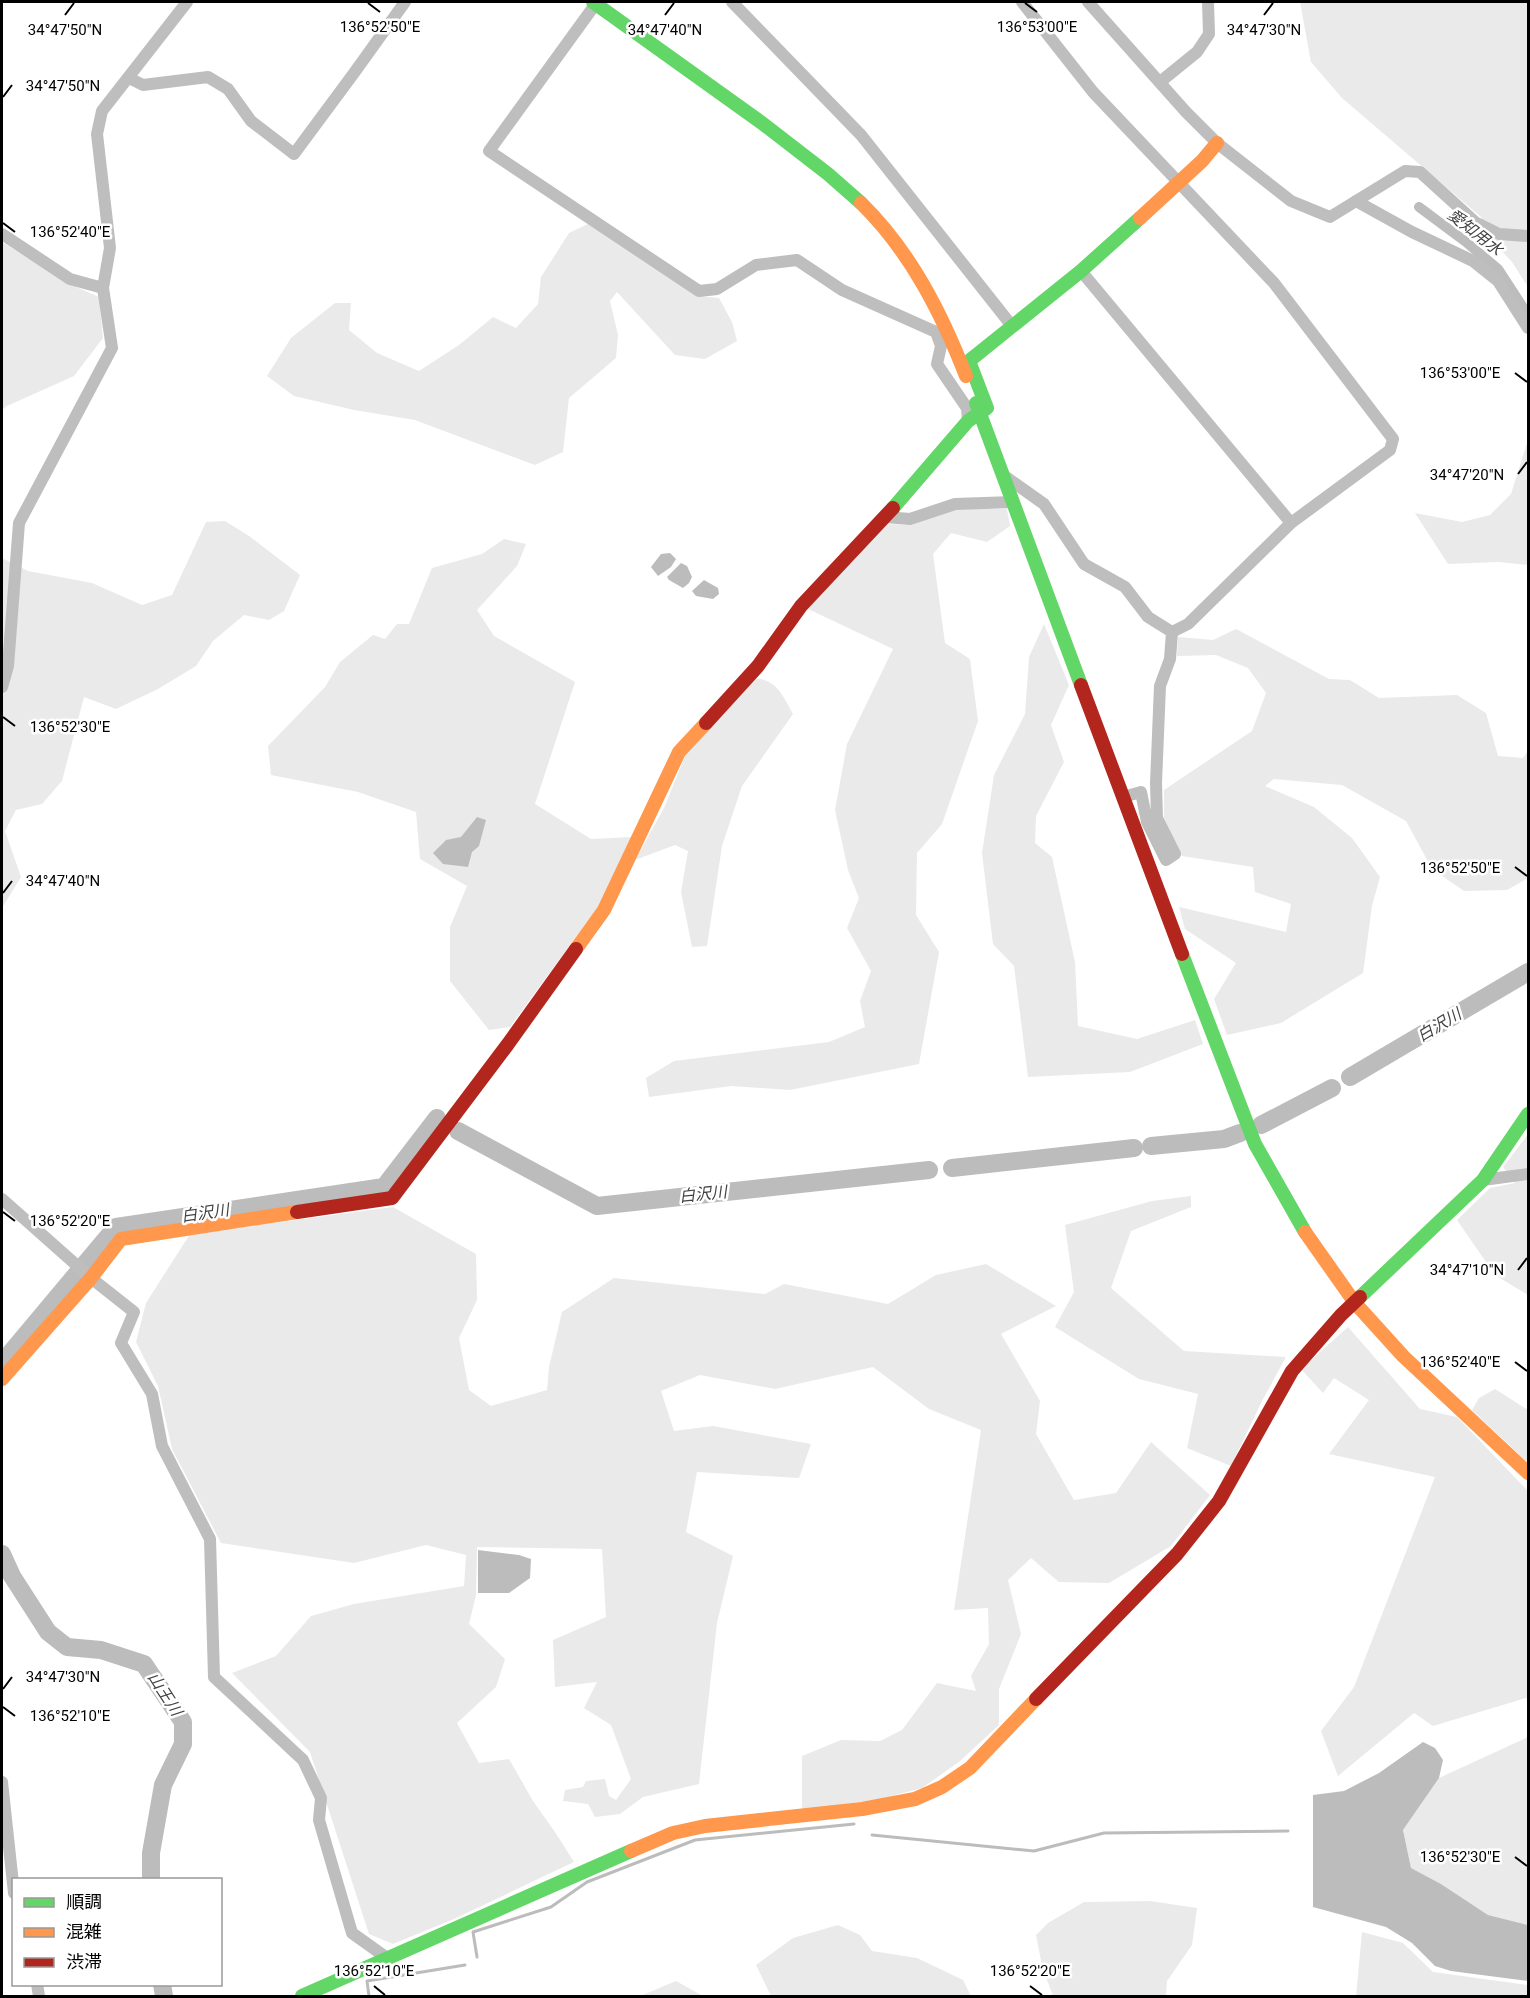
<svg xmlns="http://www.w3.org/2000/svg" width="1530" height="1998" font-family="Roboto,'Noto Sans JP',sans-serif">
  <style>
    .green { fill: #eaeaea }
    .water { fill: #bcbcbc }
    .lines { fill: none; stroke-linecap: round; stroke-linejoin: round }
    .stream { stroke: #bcbcbc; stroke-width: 3 }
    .canal { stroke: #bcbcbc; stroke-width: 10 }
    .river { stroke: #bcbcbc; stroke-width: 18 }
    .street { stroke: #bebebe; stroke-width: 12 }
    .fast { stroke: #63d668; stroke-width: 14 }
    .slow { stroke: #ff974d; stroke-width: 14 }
    .jam { stroke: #b3261e; stroke-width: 14 }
    .ticks { fill: none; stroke: #000; stroke-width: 2 }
    .labels { text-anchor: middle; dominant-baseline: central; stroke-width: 5; stroke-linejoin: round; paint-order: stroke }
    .water-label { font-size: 16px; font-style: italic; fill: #414141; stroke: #fff }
    .ticks-label { font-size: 15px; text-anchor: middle; fill: #000; stroke: #fff; stroke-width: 5; stroke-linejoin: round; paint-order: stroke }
  </style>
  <rect width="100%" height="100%" fill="#fff"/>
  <g class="green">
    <path d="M1300 2H1528V287L1512 262 1497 246 1481 217 1342 98 1311 62Z"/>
    <path d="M592 222 698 296 719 298 732 322 737 341 705 359 675 355 617 292 610 301 618 335 616 358 569 398 563 452 535 465 415 420 354 410 294 396 267 376 291 338 335 303H351L349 330 377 353 419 371 459 345 493 317 516 328 538 304 541 277 569 233Z"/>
    <path d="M2 242 67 283 99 297 103 338 74 376 7 406 2 410Z"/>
    <path d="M1528 440V565L1498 562 1448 564 1415 513 1462 522 1490 515 1511 494Z"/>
    <path d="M954 508 1007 509 1010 526 987 542 951 533 933 554 945 643 970 659 978 721 942 824 917 853 916 915 939 952 919 1064 790 1090 731 1086 649 1097 646 1078 674 1061 829 1042 865 1027 860 1001 871 971 847 928 859 898 848 870 835 810 847 744 893 649 808 609 886 524 912 525Z"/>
    <path d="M225 521 249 536 300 575 284 611 269 620 244 615 213 641 196 666 158 689 116 709 84 697 62 781 42 804 16 810 5 831 21 877 2 908V558L28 571 92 583 142 605 172 595 206 522Z"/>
    <path d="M504 539 526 544 517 566 477 610 494 636 575 682 535 804 591 839 632 837 602 901 510 1027 489 1030 450 981V927L467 886 420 859 416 812 358 792 271 775 268 746 325 687 340 662 373 635 385 639 397 624H409L432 568 482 554Z"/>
    <path d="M1044 624 1069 685 1051 725 1064 762 1036 816 1035 843 1052 857 1075 962 1078 1026 1137 1039 1195 1020 1203 1044 1130 1072 1028 1077 1014 966 993 944 982 853 994 775 1025 714 1029 657Z"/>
    <path d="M1236 629 1329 679 1350 680 1379 698 1457 695 1486 713 1498 756 1523 758 1528 751V878L1507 890 1464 891 1432 869 1406 821 1342 785 1274 779 1265 786 1314 807 1352 838 1380 877 1372 906 1363 973 1281 1023 1227 1035 1214 999 1236 963 1185 929 1179 907 1286 932 1291 904 1255 892 1253 867 1182 856 1164 818V790L1252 731 1266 693 1248 668 1216 655 1177 656 1178 637 1213 640Z"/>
    <path d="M755 678C777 680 783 696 793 714L742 786 722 846 707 946 692 947 681 892 688 851 675 845 635 860 664 808 686 754Z"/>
    <path d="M1528 1134V1295L1495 1275 1457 1220 1490 1188 1515 1183 1503 1167Z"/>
    <path d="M1191 1196V1207L1131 1231 1111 1288 1184 1351 1286 1357 1262 1401 1231 1466 1187 1448 1198 1394 1139 1379 1055 1327 1074 1292 1065 1225 1152 1201Z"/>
    <path d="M393 1207 476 1254 477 1300 459 1338 469 1390 491 1406 547 1390 549 1367 562 1312 614 1278 765 1294 784 1284 888 1304 936 1275 986 1264 1056 1306 1001 1334 1040 1401 1036 1434 1074 1500 1116 1493 1151 1442 1210 1495 1171 1546 1109 1583 1059 1582 1031 1558 1008 1580 1021 1634 999 1689V1725L959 1762 922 1788 880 1799 802 1810V1756L841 1740 880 1741 902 1730 937 1683 976 1691 971 1676 989 1644 988 1608 954 1610 981 1430 929 1409 873 1367 775 1389 700 1375 661 1391 674 1431 713 1426 811 1444 799 1478 697 1472 686 1532 733 1556 717 1623 699 1784 643 1797 620 1814 595 1817 588 1804 563 1801 565 1790 583 1787 586 1781 605 1779 609 1796 616 1800 631 1779 611 1725 584 1708 597 1682 555 1687 553 1640 606 1617 602 1549 477 1547 476 1595 469 1624 505 1659 496 1687 457 1723 479 1763 509 1759 533 1801 555 1832 574 1862 454 1919 393 1944 369 1934 310 1752 232 1673 276 1656 311 1616 354 1604 464 1586 466 1555 426 1545 354 1563 221 1543 172 1449 158 1386 136 1342 146 1303 190 1234Z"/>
    <path d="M1348 1327 1420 1409 1457 1417 1528 1491V1699L1526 1698 1433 1726 1414 1713 1338 1776 1321 1731 1354 1687 1435 1477 1329 1454 1369 1400 1334 1378 1323 1393 1301 1369Z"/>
    <path d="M1495 1389 1528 1410V1463L1472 1410 1479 1398Z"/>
    <path d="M1528 1737V1925L1488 1915 1441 1884 1411 1868 1403 1830 1439 1778Z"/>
    <path d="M1150 1901 1197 1908 1192 1945 1167 1981 1166 1996H1053L1042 1966 1036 1935 1048 1923 1084 1902Z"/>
    <path d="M838 1925 860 1935 872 1951 917 1958 963 1980 971 1996H771L756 1965 793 1938Z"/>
    <path d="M1362 1932 1403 1943 1433 1972 1528 1985V1996H1356Z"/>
    <path d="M676 1981 703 1996H642L645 1994Z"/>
  </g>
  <g class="water">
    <path d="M670 553 676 559 671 567 658 576 651 567 661 554Z"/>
    <path d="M681 563 687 566 692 577 689 583 683 588 669 580 667 577Z"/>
    <path d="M704 580 718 588 719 594 713 599 696 596 692 591Z"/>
    <path d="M477 817 486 820 479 846 472 852 468 867 443 864 433 853 446 840 461 837Z"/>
    <path d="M478 1550 519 1555 531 1559 530 1578 509 1593H478Z"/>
    <path d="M1423 1742 1435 1748 1443 1760 1439 1778 1403 1830 1411 1868 1441 1884 1488 1915 1528 1925V1981L1451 1971 1435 1966 1412 1943 1386 1927 1313 1907V1795L1344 1791 1379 1773Z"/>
  </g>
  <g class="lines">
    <g class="stream">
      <path d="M872 1835 1034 1851 1104 1833 1288 1831"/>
      <path d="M477 1957 473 1932 551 1907 587 1882 695 1840 854 1824"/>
      <path d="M369 1996 367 1981 465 1965"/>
    </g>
    <path class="canal" d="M1419 207 1466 242 1498 269 1528 315"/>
    <g class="river">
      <path d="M1350 1077 1528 972"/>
      <path d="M1261 1125 1332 1088"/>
      <path d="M458 1131 597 1206 929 1170"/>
      <path d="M1151 1146 1224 1139 1240 1133"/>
      <path d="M952 1168 1134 1148"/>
      <path d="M2 1363 116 1227 384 1187 437 1118"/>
      <path d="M2 1554 12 1576 48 1632 67 1647 101 1650 144 1664 183 1722V1744L163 1785 151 1853V1880"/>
      <path d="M162 1984 164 1996"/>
    </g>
    <g class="street">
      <path d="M597 2 489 151 699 291 717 289 756 265 797 260 842 290 936 332 941 346 937 364 967 408 968 421"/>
      <path d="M732 2 861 135 1012 326"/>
      <path d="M1022 2 1093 92 1274 283 1393 439 1390 450 1291 523 1188 624 1172 632"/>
      <path d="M1088 2 1186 112 1217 143 1291 201 1330 217 1405 171 1420 172 1475 222 1499 234 1528 236"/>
      <path d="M129 78 143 85 208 77 228 89 251 121 294 154 354 73 405 2"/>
      <path d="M1160 82 1197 52 1209 34 1208 2"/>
      <path d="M1356 201 1412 232 1473 261 1498 281 1528 328"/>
      <path d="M2 234 70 279 103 288"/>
      <path d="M1081 271 1291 523"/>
      <path d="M1003 475 1044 504 1084 564 1125 587 1148 617 1172 632"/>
      <path d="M885 517 910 519 955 504 1013 502"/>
      <path d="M2 687 8 666 19 523 112 348 103 288 110 248 97 134 102 111 187 2"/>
      <path d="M1123 797 1141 792 1147 822 1166 860 1175 854 1157 818 1156 783 1160 686 1170 659 1172 632"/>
      <path d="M1483 1180 1528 1174"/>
      <path d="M2 1199 91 1278 134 1312 121 1343 152 1394 162 1446 210 1539 214 1677 303 1760 321 1798 319 1820 352 1933 387 1958"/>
      <path d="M2 1782 14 1893"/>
      <path d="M37 1984 39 1996"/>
    </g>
    <g class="fast">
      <path d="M593 2 762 123 828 174 861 203"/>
      <path d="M976 403 1081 685"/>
      <path d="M893 508 968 421 987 408 969 361 1081 271 1140 218"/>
      <path d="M1182 954 1255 1144 1305 1232"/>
      <path d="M1360 1297 1483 1180 1528 1114"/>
      <path d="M302 1996 631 1851"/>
    </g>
    <g class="slow">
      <path d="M861 203C910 251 941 312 966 376"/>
      <path d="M1140 218 1202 161 1217 143"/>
      <path d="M576 949 604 910 679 752 706 723"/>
      <path d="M1305 1232 1355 1303 1403 1356 1528 1473"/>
      <path d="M2 1379 91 1278 121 1239 297 1212"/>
      <path d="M631 1851 673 1833 705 1826 862 1809 915 1799 942 1787 970 1768 1036 1699"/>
    </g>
    <g class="jam">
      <path d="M1081 685 1182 954"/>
      <path d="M706 723 758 666 801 606 893 508"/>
      <path d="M297 1212 392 1198 508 1044 576 949"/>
      <path d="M1036 1699 1177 1554 1219 1501 1292 1371 1341 1315 1360 1297"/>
    </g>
  </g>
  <path class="ticks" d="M368 3 380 12M1025 3 1037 12M65 15 74 3M665 15 674 3M1264 15 1273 3M3 97 12 85M3 223 15 232M1515 373 1527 382M1518 474 1527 462M3 717 15 726M1515 867 1527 876M3 893 12 881M3 1212 15 1221M1518 1270 1527 1258M1515 1362 1527 1371M3 1689 12 1677M3 1707 15 1716M1515 1857 1527 1866M374 1986 385 1995M1030 1986 1042 1995"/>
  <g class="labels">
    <g class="water-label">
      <text transform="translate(1475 232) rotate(38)">愛知用水</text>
      <text transform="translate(1439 1025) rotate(-31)">白沢川</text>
      <text transform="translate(703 1194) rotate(-6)">白沢川</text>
      <text transform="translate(205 1213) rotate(-8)">白沢川</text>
      <text transform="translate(165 1694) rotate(57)">山王川</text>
    </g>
  </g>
  <g class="ticks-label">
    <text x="380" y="32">136°52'50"E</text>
    <text x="1037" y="32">136°53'00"E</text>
    <text x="65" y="35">34°47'50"N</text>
    <text x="665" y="35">34°47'40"N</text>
    <text x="1264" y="35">34°47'30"N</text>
    <text x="63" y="91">34°47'50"N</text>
    <text x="70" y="237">136°52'40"E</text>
    <text x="1460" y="378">136°53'00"E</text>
    <text x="1467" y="480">34°47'20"N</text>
    <text x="70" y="732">136°52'30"E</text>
    <text x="1460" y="873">136°52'50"E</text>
    <text x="63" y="886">34°47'40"N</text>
    <text x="70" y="1226">136°52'20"E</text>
    <text x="1467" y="1275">34°47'10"N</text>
    <text x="1460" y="1367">136°52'40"E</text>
    <text x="63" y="1682">34°47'30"N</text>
    <text x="70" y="1721">136°52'10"E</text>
    <text x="1460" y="1862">136°52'30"E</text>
    <text x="374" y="1976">136°52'10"E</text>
    <text x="1030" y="1976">136°52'20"E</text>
  </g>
  <rect width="1530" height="1998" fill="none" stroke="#000000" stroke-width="6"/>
  <rect x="12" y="1878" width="210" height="108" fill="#ffffff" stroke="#999999" stroke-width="1.5"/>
  <rect x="24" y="1898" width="30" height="9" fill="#63d668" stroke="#999999" stroke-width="1.5"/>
  <text x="66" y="1908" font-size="18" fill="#000000">順調</text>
  <rect x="24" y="1928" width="30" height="9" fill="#ff974d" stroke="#999999" stroke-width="1.5"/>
  <text x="66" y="1938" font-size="18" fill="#000000">混雑</text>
  <rect x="24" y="1958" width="30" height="9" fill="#b3261e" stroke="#999999" stroke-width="1.5"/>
  <text x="66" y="1968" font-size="18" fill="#000000">渋滞</text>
</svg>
